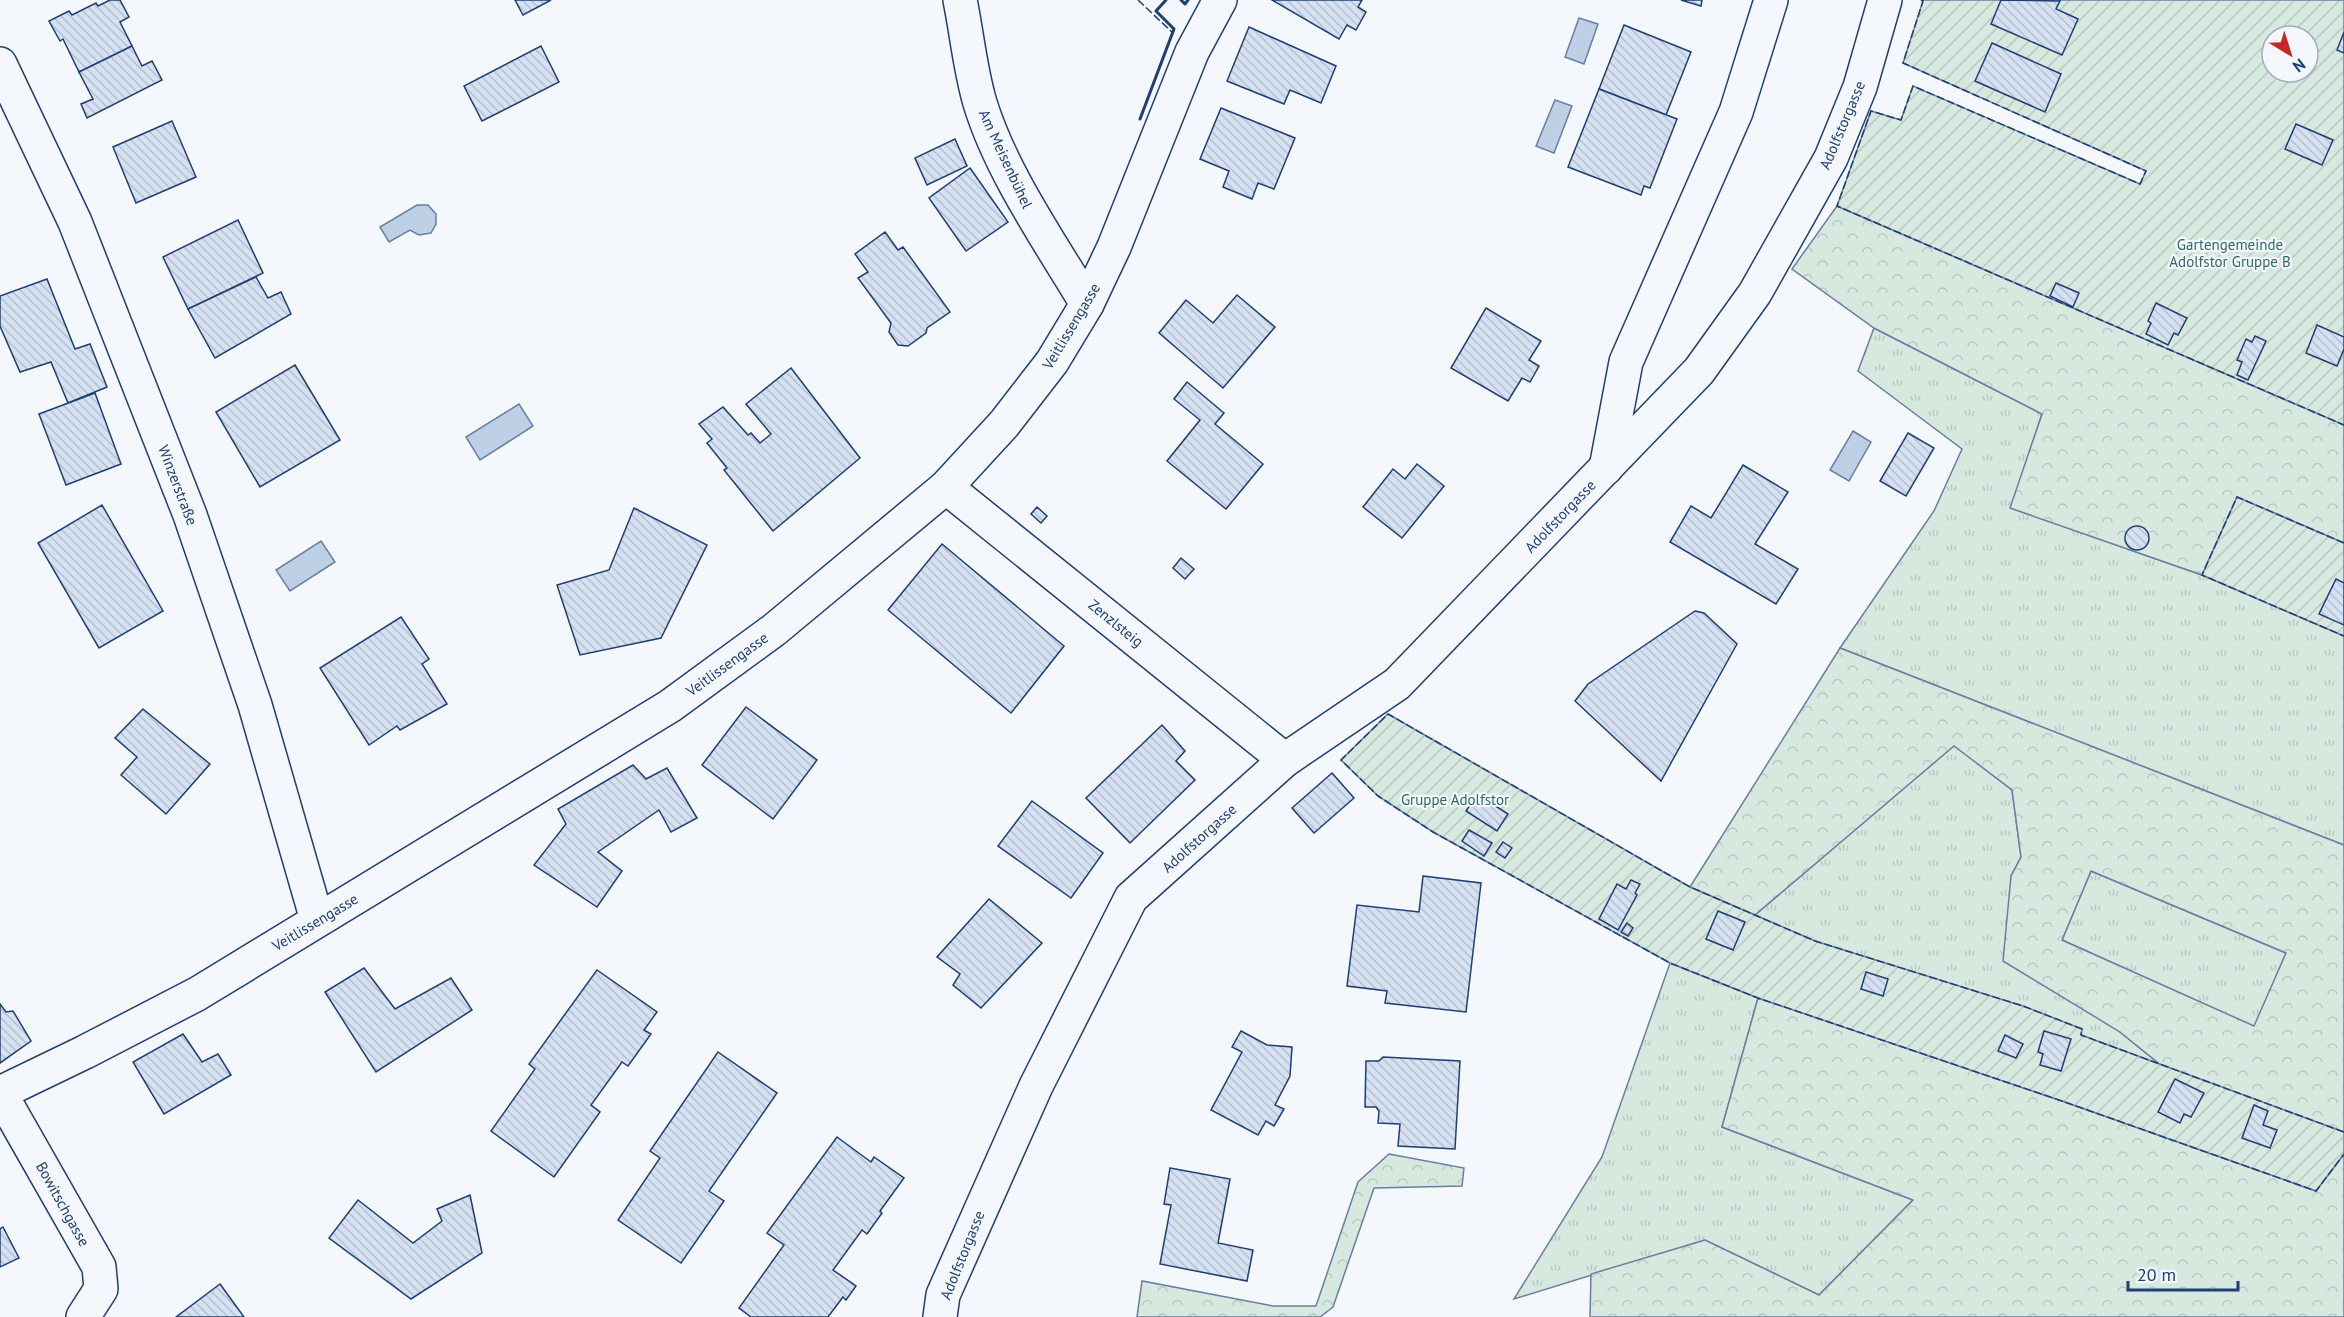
<svg xmlns="http://www.w3.org/2000/svg" width="2344" height="1317" font-family="'PT Sans',sans-serif">
  <style>
    .grass { fill: url(#grass-tufts); stroke: #687fa3; stroke-width: 1.5 }
    .forest { fill: url(#forest-crowns); stroke: #687fa3; stroke-width: 1.5; fill-rule: evenodd }
    .garden { fill: url(#garden-furrows); stroke: #687fa3; stroke-width: 1.5; fill-rule: evenodd }
    .water { fill: #bed0e5; stroke: #687fa3; stroke-width: 1.5 }
    .building { fill: url(#building-back-hatch); stroke: #1d3f73; stroke-width: 1.5 }
    .lines { fill: none; stroke-linecap: round; stroke-linejoin: round }
    .street-casing { stroke: #1d3f73; stroke-width: 36 }
    .street { stroke: #f4f7fb; stroke-width: 33 }
    .fence { stroke: #1d3f73; stroke-width: 1.5; stroke-dasharray: 8 3; stroke-linecap: butt }
    .wall { stroke: #1d3f73; stroke-width: 3 }
    .labels { text-anchor: middle; dominant-baseline: central; stroke-width: 4.5; stroke-linejoin: round; paint-order: stroke }
    .street-label { font-size: 15px; fill: #1d3f73; stroke: #f4f7fb }
    .park-label { font-size: 15px; fill: #2c6c60; stroke: #f4f7fb }
  </style>
  <defs>
    <pattern id="grass-tufts" width="24" height="20" patternUnits="userSpaceOnUse" patternTransform="scale(1.5)"><rect width="24" height="20" fill="#d7e8df"/><path d="M3 7l-1-3M5 7V3M7 7l1-3M15 17l-1-3M17 17v-4M19 17l1-3" fill="none" stroke="#b8c8c3"/></pattern>
    <pattern id="forest-crowns" width="20" height="18" patternUnits="userSpaceOnUse" patternTransform="scale(1.5)"><rect width="20" height="18" fill="#d7e8df"/><path d="M2 6a3 3 0 1 1 6 0M12 15a3 3 0 1 1 6 0" fill="none" stroke="#b8c8c3"/></pattern>
    <pattern id="garden-furrows" width="10" height="10" patternUnits="userSpaceOnUse" patternTransform="scale(1.5)"><rect width="10" height="10" fill="#d7e8df"/><path d="M-1 1l2-2M0 10L10 0M9 11l2-2" fill="none" stroke="#b8c8c3"/></pattern>
    <pattern id="building-back-hatch" width="6" height="6" patternUnits="userSpaceOnUse" patternTransform="scale(1.5)"><rect width="6" height="6" fill="#d5e0f0"/><path d="M-1 5l2 2M0 0l6 6M5-1l2 2" fill="none" stroke="#b6c1d1"/></pattern>
  </defs>
  <rect width="100%" height="100%" fill="#f4f7fb"/>
  <g class="grass">
    <path d="M1874 328 2042 414 2011 508 2202 575 2344 636V845L1840 648 1934 511 1962 449 1858 371Z"/>
    <path d="M1954 745 2012 790 2021 857 2011 876 2120 1032 2162 1066 2081 1035 2082 1029 1815 941 1755 915Z"/>
    <path d="M2091 871 2286 953 2255 1027 2062 940Z"/>
    <path d="M1670 963 1758 998 1722 1127 1913 1200 1819 1295 1705 1240 1514 1299 1602 1157Z"/>
  </g>
  <g class="forest">
    <path d="M1837 206 2344 425V543L2237 497 2202 575 2010 508 2042 414 1874 328 1792 269Z"/>
    <path d="M1840 648 2344 845V1132L2162 1066 2120 1032 2003 961 2011 876 2021 857 2012 790 1954 746 1755 915 1690 887ZM2091 871 2286 953 2254 1026 2062 940Z"/>
    <path d="M1758 998 2062 1101 2316 1191 2344 1154V1317H1590L1591 1274 1705 1240 1819 1295 1913 1200 1722 1127Z"/>
    <path d="M1389 1154 1464 1168 1462 1186 1374 1188 1333 1307 1320 1317H1137L1142 1281 1273 1306H1316L1358 1182Z"/>
  </g>
  <g class="garden">
    <path d="M1921 0H2344V425L1837 206 1871 111 1901 120 1913 86 2140 184 2146 171 1903 63 1923 1ZM2272 36H2308V72H2272Z"/>
    <path d="M2237 497 2344 543V636L2202 575Z"/>
    <path d="M1388 714 1690 887 1815 941 2023 1006 2082 1029 2081 1035 2344 1132V1154L2316 1191 2062 1101 1758 998 1670 963 1433 832 1378 796 1341 760Z"/>
  </g>
  <g class="water">
    <path d="M1579 18 1598 24 1584 64 1565 57Z"/>
    <path d="M1555 100 1572 106 1554 153 1536 146Z"/>
    <path d="M417 205H428L436 214V224L431 233 419 235 410 230 389 242 380 227Z"/>
    <path d="M519 404 533 426 480 460 466 437Z"/>
    <path d="M1853 431 1871 442 1849 481 1830 470Z"/>
    <path d="M321 541 335 562 290 591 276 570Z"/>
  </g>
  <g class="building">
    <path d="M110 0H120L129 17 120 22 132 46 79 72 63 39 60 41 49 21 69 11 72 15 96 3 98 6Z"/>
    <path d="M515 0H551L523 15Z"/>
    <path d="M1272 0H1362L1358 7 1366 12 1356 30 1347 25 1339 39Z"/>
    <path d="M1681 0H1702L1701 6Z"/>
    <path d="M2001 0 2060 1 2056 9 2078 19 2062 55 1991 24Z"/>
    <path d="M1624 25 1691 52 1666 115 1599 89Z"/>
    <path d="M1249 27 1336 66 1321 103 1290 90 1284 104 1227 81Z"/>
    <path d="M2344 32V53L2337 50Z"/>
    <path d="M1992 43 2061 74 2045 112 1975 81Z"/>
    <path d="M132 46 142 66 152 61 162 80 87 118 81 104 93 99 79 72Z"/>
    <path d="M541 46 559 82 482 121 464 86Z"/>
    <path d="M1599 89 1677 119 1650 188 1644 186 1641 195 1568 167Z"/>
    <path d="M1221 108 1295 138 1274 189 1258 183 1252 199 1223 187 1229 171 1200 159Z"/>
    <path d="M172 121 196 177 136 203 113 147Z"/>
    <path d="M2296 124 2333 140 2322 165 2285 149Z"/>
    <path d="M955 139 967 166 927 185 915 158Z"/>
    <path d="M970 168 1008 222 966 251 929 198Z"/>
    <path d="M238 220 263 273 188 309 163 257Z"/>
    <path d="M885 232 898 250 903 247 950 312 927 328 926 333 908 346 898 345 889 332 891 323 858 278 868 272 855 254Z"/>
    <path d="M256 277 268 298 281 292 291 314 215 358 188 309Z"/>
    <path d="M47 279 75 349 90 344 107 387 68 403 51 362 20 372 0 326V296Z"/>
    <path d="M2056 283 2079 293 2073 307 2050 296Z"/>
    <path d="M1237 295 1275 327 1223 388 1159 333 1186 300 1213 323Z"/>
    <path d="M2156 303 2187 318 2178 335 2174 333 2168 345 2146 334 2151 323 2148 321Z"/>
    <path d="M1486 308 1541 341 1529 360 1539 366 1530 382 1522 378 1508 401 1451 368Z"/>
    <path d="M2317 325 2344 337V349L2337 366 2306 353Z"/>
    <path d="M2255 336 2266 341 2248 380 2237 375 2242 362 2237 360 2246 339 2252 342Z"/>
    <path d="M295 365 340 440 260 487 216 412Z"/>
    <path d="M791 368 860 458 773 531 724 470 727 468 707 443 712 439 699 424 723 407 748 435 751 433 760 443 771 434 746 404Z"/>
    <path d="M1187 382 1224 413 1215 424 1263 464 1226 509 1167 461 1200 420 1174 399Z"/>
    <path d="M95 393 121 464 66 485 39 414Z"/>
    <path d="M1908 433 1934 448 1906 496 1880 481Z"/>
    <path d="M1417 464 1444 486 1402 538 1363 507 1393 469 1405 479Z"/>
    <path d="M1743 465 1788 492 1755 544 1798 569 1776 604 1670 542 1691 506 1711 518Z"/>
    <path d="M102 505 163 611 99 648 38 543Z"/>
    <path d="M1037 507 1047 516 1041 523 1031 514Z"/>
    <path d="M634 508 707 545 661 638 580 655 557 585 609 570Z"/>
    <circle cx="2137" cy="538" r="12"/>
    <path d="M942 544 1064 646 1011 713 888 610Z"/>
    <path d="M1181 558 1194 569 1185 579 1173 568Z"/>
    <path d="M2336 579 2344 583V625L2319 614Z"/>
    <path d="M1695 611 1704 613 1737 644 1661 781 1575 701 1588 684Z"/>
    <path d="M401 617 429 659 422 664 447 704 400 730 397 726 369 745 320 668Z"/>
    <path d="M746 707 817 760 773 819 702 765Z"/>
    <path d="M143 709 210 764 166 814 121 775 137 757 115 738Z"/>
    <path d="M1162 725 1185 751 1176 761 1195 780 1130 843 1086 798Z"/>
    <path d="M633 765 646 779 667 768 697 818 671 832 659 810 598 852 622 871 597 907 534 865 566 824 558 809Z"/>
    <path d="M1332 773 1354 798 1314 833 1292 808Z"/>
    <path d="M1477 794 1508 814 1497 831 1466 811Z"/>
    <path d="M1032 801 1103 853 1071 898 998 846Z"/>
    <path d="M1469 830 1492 843 1484 856 1462 841Z"/>
    <path d="M1503 842 1512 848 1505 858 1496 852Z"/>
    <path d="M1423 876 1481 883 1466 1012 1385 1003 1387 991 1347 986 1357 905 1419 912Z"/>
    <path d="M1631 880 1640 884 1635 893 1637 895 1618 930 1599 919 1617 884 1626 889Z"/>
    <path d="M989 899 1042 943 981 1008 953 985 960 974 937 957Z"/>
    <path d="M1718 911 1745 922 1733 950 1706 939Z"/>
    <path d="M1627 923 1633 928 1628 936 1621 932Z"/>
    <path d="M364 968 395 1009 451 978 472 1010 376 1072 325 992Z"/>
    <path d="M597 970 657 1012 644 1030 651 1034 628 1066 622 1062 591 1105 600 1112 554 1177 491 1131 535 1069 529 1064Z"/>
    <path d="M1866 972 1888 979 1883 996 1861 989Z"/>
    <path d="M0 1004 6 1012 13 1011 31 1041 0 1063Z"/>
    <path d="M1241 1031 1267 1045 1292 1047 1290 1076 1275 1105 1284 1109 1274 1126 1266 1121 1258 1135 1211 1110 1242 1052 1232 1047Z"/>
    <path d="M2044 1031 2071 1039 2061 1071 2040 1065 2043 1054 2038 1052Z"/>
    <path d="M183 1034 202 1062 218 1054 231 1075 164 1114 133 1062Z"/>
    <path d="M2005 1035 2023 1044 2016 1058 1998 1051Z"/>
    <path d="M718 1052 777 1093 709 1191 724 1201 681 1263 618 1220 660 1158 650 1151Z"/>
    <path d="M1383 1057 1460 1061 1455 1149 1398 1146 1400 1124 1378 1123 1379 1111 1376 1107H1365L1366 1061H1379Z"/>
    <path d="M2175 1079 2204 1093 2191 1117 2184 1114 2180 1123 2158 1112Z"/>
    <path d="M2254 1105 2268 1111 2263 1125 2277 1130 2270 1148 2242 1138Z"/>
    <path d="M837 1137 871 1162 874 1157 904 1178 880 1211 882 1213 867 1234 862 1230 833 1270 856 1286 846 1300 843 1297 828 1317H751L739 1308 784 1245 767 1233Z"/>
    <path d="M1170 1168 1230 1179 1218 1243 1253 1250 1247 1281 1160 1264 1171 1205 1164 1204Z"/>
    <path d="M470 1195 482 1253 411 1299 329 1238 358 1200 413 1243 442 1221 437 1209Z"/>
    <path d="M3 1227 19 1258 0 1267V1229Z"/>
    <path d="M220 1284 244 1317H176Z"/>
  </g>
  <g class="lines">
    <g class="street-casing">
      <g id="street">
        <path d="M960 0C967 34 970 69 980 103 1001 172 1050 242 1087 304"/>
        <path d="M0 64 75 222 190 515 255 705 317 920"/>
        <path d="M1606 468 1626 362 1736 112 1771 0"/>
        <path d="M946 487 1285 760"/>
        <path d="M0 1093 85 1052 197 994 670 706 774 630 946 487 1004 424 1052 362 1087 304 1114 247 1192 52 1220 0"/>
        <path d="M0 1093 99 1267 101 1289 83 1317"/>
        <path d="M940 1317 943 1295 1036 1086 1131 898 1285 760 1397 684 1699 371 1755 293 1831 158 1860 87 1885 0"/>
      </g>
    </g>
    <use href="#street" class="street"/>
    <g class="fence">
      <path d="M1138 0 1173 33"/>
      <path d="M1921 0 1923 1 1903 63 2146 171 2140 184 1913 86 1901 120 1871 111 1837 206 2344 425"/>
      <path d="M2344 543 2237 497 2202 575 2344 636"/>
      <path d="M2344 1132 2081 1035 2082 1029 2023 1006 1815 941 1690 887 1388 714 1341 760 1378 796 1433 832 1670 963 1758 998 2062 1101 2316 1191 2344 1154"/>
    </g>
    <g class="wall">
      <path d="M1181 0 1185 4 1188 0"/>
      <path d="M1140 119 1174 29 1156 11 1166 0"/>
    </g>
  </g>
  <g class="labels">
    <g class="street-label">
      <text transform="translate(1842 125) rotate(-67)">Adolfstorgasse</text>
      <text transform="translate(1006 159) rotate(65)">Am Meisenbühel</text>
      <text transform="translate(1071 326) rotate(-59)">Veitlissengasse</text>
      <text transform="translate(178 485) rotate(69)">Winzerstraße</text>
      <text transform="translate(1560 516) rotate(-46)">Adolfstorgasse</text>
      <text transform="translate(1116 623) rotate(39)">Zenzlsteig</text>
      <text transform="translate(727 664) rotate(-36)">Veitlissengasse</text>
      <text transform="translate(1199 838) rotate(-42)">Adolfstorgasse</text>
      <text transform="translate(315 922) rotate(-31)">Veitlissengasse</text>
      <text transform="translate(63 1204) rotate(61)">Bowitschgasse</text>
      <text transform="translate(962 1255) rotate(-68)">Adolfstorgasse</text>
    </g>
    <g class="park-label">
      <text x="2230" y="244">Gartengemeinde<tspan x="2230" dy="17">Adolfstor Gruppe B</tspan></text>
      <text x="1455" y="799">Gruppe Adolfstor</text>
    </g>
  </g>
  <g transform="translate(2290 54) rotate(142)"><circle r="28" fill="#f4f7fb" stroke="#9eadc5" stroke-width="1.5"/>
  <path d="M0-4.5L10 22L0 15L-10 22Z" fill="#c62828"/>
  <text y="-9" font-size="16" font-weight="bold" text-anchor="middle" fill="#1d3f73">N</text>
  </g>
  <path d="M2128 1281v9h110v-9" fill="none" stroke="#1d3f73" stroke-width="3"/>
  <text x="2137" y="1281" font-size="18" fill="#1d3f73" stroke="#f4f7fb" stroke-width="4.5" paint-order="stroke">20 m</text>
</svg>
